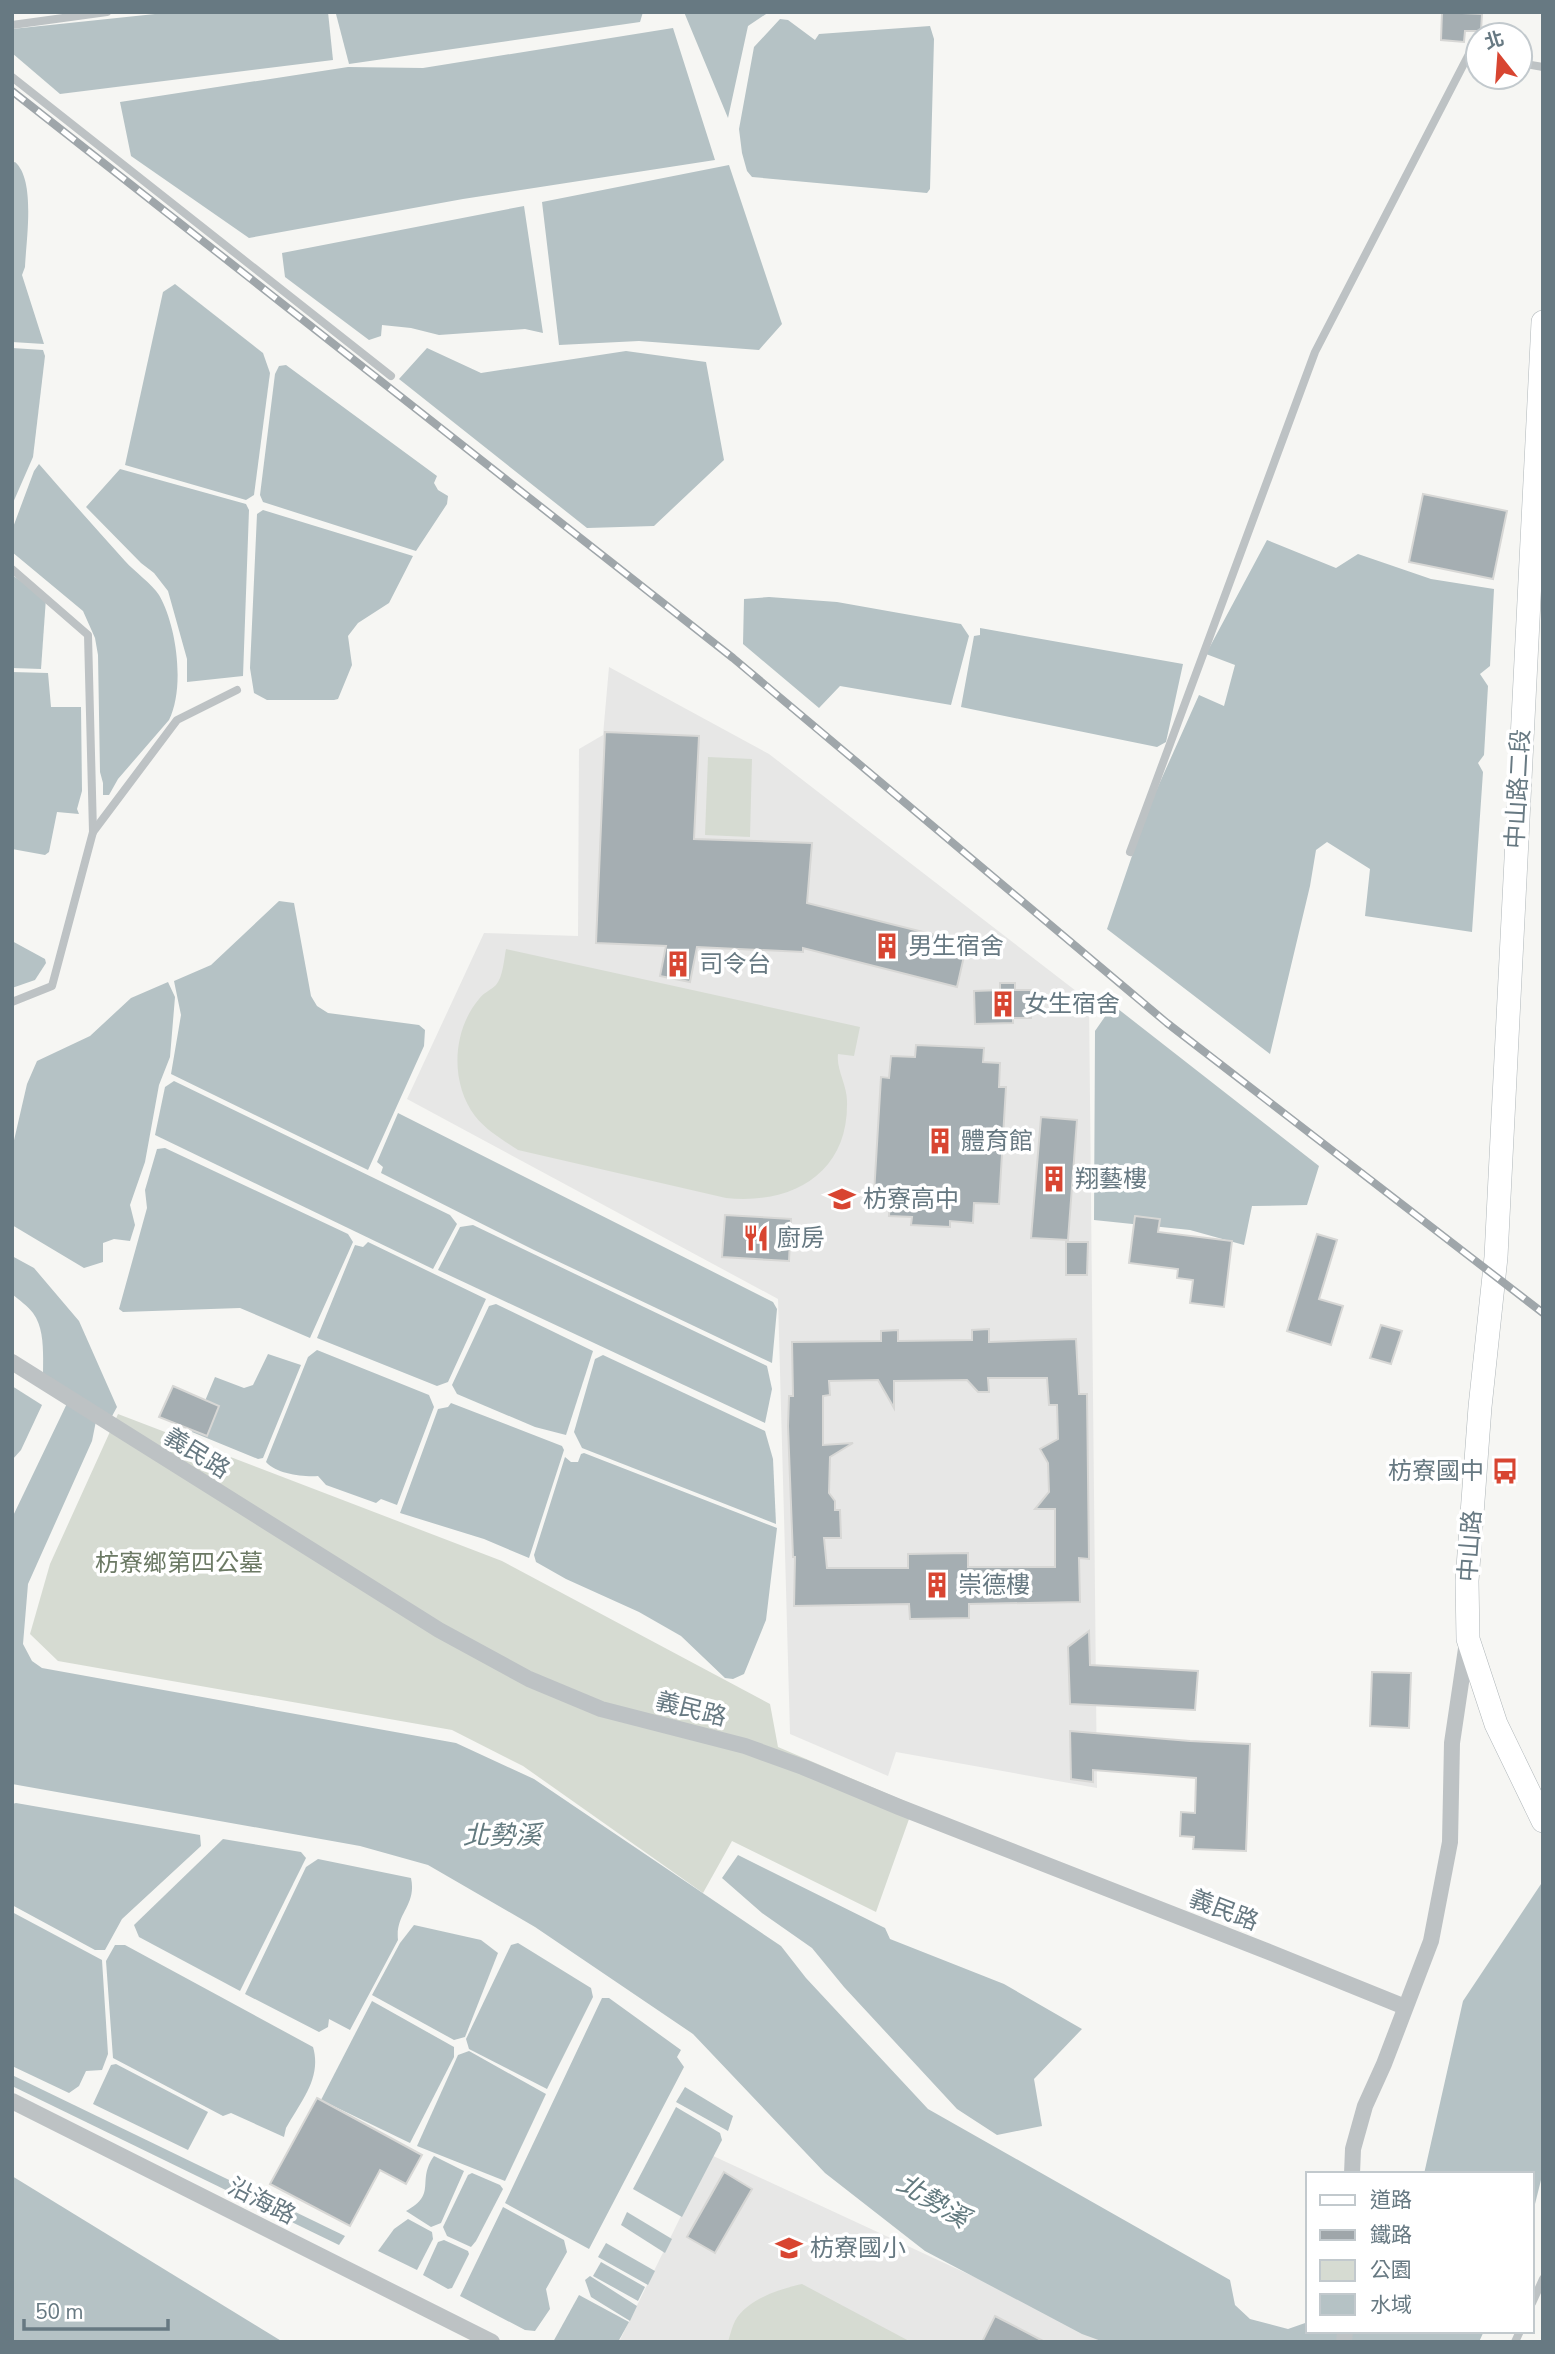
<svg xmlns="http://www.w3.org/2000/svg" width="1555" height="2354" font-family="'Nunito Sans','Noto Sans TC',sans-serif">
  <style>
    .built { fill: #e7e7e6 }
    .green { fill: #d6dbd2 }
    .water { fill: #b5c2c5 }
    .building { fill: #a5aeb2; stroke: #d7d7d5; stroke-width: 2; fill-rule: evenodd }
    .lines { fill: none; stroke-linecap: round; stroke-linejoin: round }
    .secondary-casing { stroke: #afb6b9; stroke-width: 24 }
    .lane { stroke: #bdc2c4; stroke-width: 8 }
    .street { stroke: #bdc2c4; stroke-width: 16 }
    .secondary { stroke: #fff; stroke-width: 23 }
    .rail-casing { stroke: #9fa6aa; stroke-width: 8 }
    .rail { stroke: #fff; stroke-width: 5; stroke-dasharray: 16; stroke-linecap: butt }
    .labels { text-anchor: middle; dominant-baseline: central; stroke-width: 7; stroke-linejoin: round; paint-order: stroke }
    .street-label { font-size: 24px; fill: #677982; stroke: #fff }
    .poi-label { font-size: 24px; fill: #677982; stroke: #fff; text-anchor: start }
    .park-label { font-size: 24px; fill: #6c7a65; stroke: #fff }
    .water-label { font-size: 26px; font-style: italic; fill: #637a7f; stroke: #fff }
  </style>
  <rect width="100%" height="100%" fill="#f6f6f3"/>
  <g class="built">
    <path d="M609 667 769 754 1089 1001 1097 1788 896 1752 888 1776 790 1734 778 1299 407 1099 484 933 578 936 579 749 603 735Z"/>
    <path d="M711 2155 1115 2342H619Z"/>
  </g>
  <g class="green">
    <path d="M708 757 752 759 750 837 705 835Z"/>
    <path d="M506 949 860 1027 854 1056 838 1054C836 1069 847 1085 847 1101 849 1174 791 1205 726 1198L518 1150C503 1140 487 1131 475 1116 450 1083 452 1031 479 999 483 993 491 990 496 985 503 977 504 959 506 949Z"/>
    <path d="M118 1414 502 1561 770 1704 778 1747 914 1805 876 1912 732 1841 703 1893 523 1766 452 1730 58 1661 30 1634 50 1564Z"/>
    <path d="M802 2284 911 2342H728C730 2335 732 2327 735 2321 747 2299 780 2289 802 2284Z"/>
  </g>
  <g class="water">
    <path d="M174 12H328L333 60 60 94 12 53V29Z"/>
    <path d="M339 12H643L640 22 349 64 336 14Z"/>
    <path d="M684 12H769L748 26 728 118Z"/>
    <path d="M780 19 788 20 815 40 819 34 930 26 934 39 930 189 927 193 752 177 747 171 742 153 739 129 754 47Z"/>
    <path d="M673 28 715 160 463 199 249 238 131 156 120 102 348 67 423 68Z"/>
    <path d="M15 162C36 180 26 241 25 267L22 275 44 344 12 342V163Z"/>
    <path d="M729 165 782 324 759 350 639 341 559 345 542 202Z"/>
    <path d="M524 206 543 333 525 329 439 335 411 328 382 325 381 336 369 340 285 277 282 253Z"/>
    <path d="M175 284 263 353 270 373 254 495 246 500 125 465 163 292Z"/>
    <path d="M12 348 43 350 45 356 33 457 12 505Z"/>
    <path d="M427 348 481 373 626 351 706 362 724 460 654 526 587 528 399 379Z"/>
    <path d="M286 365 437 476 434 483 438 490 448 496 447 504 416 551 263 502 260 495 275 374 279 366Z"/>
    <path d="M39 464C67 496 96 529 125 561 134 571 152 584 159 595 177 626 185 688 169 720L118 779 109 795H103V783L100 772 98 655 95 638 83 611 12 552V530L34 471Z"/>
    <path d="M120 469 246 504 249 510 243 676 187 682V659L168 591 154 573 141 563 86 507Z"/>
    <path d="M263 510 413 556 389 603 358 623 348 636 352 665 338 699 334 700H267L254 693 250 668 257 514Z"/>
    <path d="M1267 540 1336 568 1358 554 1431 579 1494 589 1490 666 1480 674 1488 686 1484 755 1478 763 1483 772 1472 932 1365 916 1370 869 1327 842 1316 850 1310 886 1270 1054 1107 929 1148 809 1199 695 1224 706 1235 665 1206 654Z"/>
    <path d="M12 575 46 598 41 669 12 668Z"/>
    <path d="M769 597 837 602 961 624 969 636 951 705 840 686 819 708 743 644 744 599Z"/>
    <path d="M980 628 1183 664 1166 742 1157 747 961 707 974 636 980 635Z"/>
    <path d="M12 672 48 673 51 707H81L82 791 77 809 79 814 57 812 49 852 45 855 12 849Z"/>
    <path d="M279 901 294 903 311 996 317 1006 328 1013 419 1025 425 1030 424 1046 368 1170 171 1074 181 1015 174 981 211 965Z"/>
    <path d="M12 941 45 959 46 963 35 980 12 988Z"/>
    <path d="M168 982 175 997 170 1057 159 1085 145 1162 130 1205 135 1225 130 1241 114 1239 103 1243V1262L84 1268 12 1225V1149L27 1084 37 1061 90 1036 131 998Z"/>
    <path d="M1113 1005 1319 1166 1307 1205 1252 1206 1244 1245 1190 1230 1094 1220 1095 1031Z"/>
    <path d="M174 1081 450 1215 457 1224 433 1269 155 1135 165 1087Z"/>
    <path d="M398 1113 773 1302 777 1309 772 1363 534 1250 381 1173 383 1167 377 1162Z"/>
    <path d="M165 1148 348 1234 353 1242 310 1338 240 1308 123 1312 119 1309 147 1208 145 1190 157 1149Z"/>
    <path d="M473 1225 767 1366 772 1389 765 1423 438 1270 460 1227Z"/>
    <path d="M368 1242 486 1299 448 1382 437 1386 317 1338 355 1245 363 1247Z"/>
    <path d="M12 1256 34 1268 79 1321 117 1407 111 1418 98 1411 92 1441 28 1584 23 1644 32 1661 42 1668 456 1743 534 1779 781 1946 806 1978 928 2109 1230 2280 1235 2305 1250 2319 1288 2329 1308 2322V2331H1484L1479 2342H1104L1082 2334 925 2251 825 2173 693 2034 535 1927 428 1865 360 1846 12 1784V1518L72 1393 43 1374C43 1355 45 1329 33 1313 28 1306 19 1300 12 1294Z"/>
    <path d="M496 1304 593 1351 566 1435 535 1427 457 1394 452 1385 489 1306Z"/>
    <path d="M317 1350 429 1395 434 1407 397 1505 381 1499 376 1503 326 1485 318 1476C302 1477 277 1474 266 1462L308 1357Z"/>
    <path d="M268 1354 301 1365 263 1458 258 1459 192 1432 215 1377 244 1388 253 1385Z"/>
    <path d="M603 1355 765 1431 773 1459 776 1524 582 1448 574 1432 595 1359Z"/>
    <path d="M12 1386 42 1405 21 1450 12 1460Z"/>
    <path d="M451 1403 562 1446 564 1450 529 1558 484 1539 400 1513 438 1409 448 1407Z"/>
    <path d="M584 1453 777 1528 766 1620 744 1674 733 1679 725 1678 681 1636 639 1612 566 1579 536 1562 534 1555 565 1457 571 1462H578L581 1454Z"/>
    <path d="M16 1803 200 1835 201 1846 122 1919 105 1950H95L12 1905V1804Z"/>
    <path d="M223 1839 301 1852 306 1858 240 1991 139 1937 134 1925Z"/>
    <path d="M738 1855 885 1928 890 1939 1004 1984 1082 2029 1034 2079 1042 2126 997 2135 957 2109 844 1987 812 1948 762 1913 722 1878Z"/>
    <path d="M318 1859 411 1878C417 1906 395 1913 398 1940L350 2030 329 2019 328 2027 319 2032 245 1994 306 1867Z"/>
    <path d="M1543 1881V2172L1532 2216V2174H1424L1463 2001Z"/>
    <path d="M12 1912 102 1960 108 2054 102 2070 86 2071 79 2086 69 2093 12 2066Z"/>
    <path d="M414 1925 481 1940 498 1953 465 2037 454 2040 372 1995 400 1943Z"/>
    <path d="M518 1943 591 1988 593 1997 547 2089 469 2049 466 2039 511 1945Z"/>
    <path d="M115 1945H125L313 2047C322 2078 301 2101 286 2128L284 2137 231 2113 223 2116 113 2058 106 1961Z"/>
    <path d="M602 1998H609L681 2050 677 2057 684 2067 589 2249 505 2203Z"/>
    <path d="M372 2001 454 2047V2057L410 2143 321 2100Z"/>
    <path d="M469 2051 546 2094 505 2181 417 2146 458 2055Z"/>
    <path d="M116 2064 208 2112 188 2150 93 2104 111 2065Z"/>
    <path d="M12 2075 345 2236 339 2245 12 2086Z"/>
    <path d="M685 2087 733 2116 728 2131 676 2102Z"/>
    <path d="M676 2107 720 2133 722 2140 682 2217 633 2189Z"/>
    <path d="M434 2156 464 2171 441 2223 431 2227 406 2211C438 2194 416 2181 434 2156Z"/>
    <path d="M472 2173 500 2185 503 2189 476 2241 471 2247 447 2236 443 2227 468 2175Z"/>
    <path d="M12 2176 283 2342H12Z"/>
    <path d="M503 2207 564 2240 567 2252 546 2289 550 2309 535 2331 525 2330 460 2296Z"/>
    <path d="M627 2212 672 2239 665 2253 621 2225Z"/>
    <path d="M408 2219 432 2232 433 2239 417 2270 378 2251 394 2229Z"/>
    <path d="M444 2240 468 2251 469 2254 452 2288 448 2289 423 2275 438 2242Z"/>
    <path d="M606 2243 655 2271 648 2285 598 2257Z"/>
    <path d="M601 2262 645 2287 638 2301 593 2276Z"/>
    <path d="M590 2276 637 2306 630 2321 591 2297 585 2280Z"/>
    <path d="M579 2295 629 2322 618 2342H553Z"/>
  </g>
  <g class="building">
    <path d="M1442 12 1482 14 1481 31H1465L1464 42 1441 40Z"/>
    <path d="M1423 494 1507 511 1493 579 1409 562Z"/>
    <path d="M605 732 699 736 694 839 812 843 807 903 967 943 957 987 803 948V952L697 947 690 982 660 976 666 946 596 943Z"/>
    <path d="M1000 983H1015V990H1031V1018H1013V1023L975 1024 974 991 1000 990Z"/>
    <path d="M916 1045 984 1048 983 1062 1000 1063 999 1087H1006L999 1204 974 1203 973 1223 950 1221V1227L911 1225 912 1217 889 1216 890 1195 874 1194 881 1077 889 1078 891 1056 915 1057Z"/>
    <path d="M1041 1117 1077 1120 1068 1240 1031 1238Z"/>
    <path d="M725 1215 791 1219 789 1261 722 1257Z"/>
    <path d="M1135 1216 1160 1219 1158 1232 1232 1241 1224 1307 1190 1303 1193 1280 1177 1278 1178 1269 1129 1263Z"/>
    <path d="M1317 1234 1337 1240 1319 1299 1343 1306 1331 1345 1287 1331Z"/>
    <path d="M1066 1242H1088L1087 1275H1066Z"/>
    <path d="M1381 1325 1402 1331 1391 1364 1370 1358Z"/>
    <path d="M989 1329V1342L1076 1339 1079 1394H1087L1089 1559 1079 1558 1080 1602 969 1604V1618L910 1619 909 1604 794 1606 795 1557H793L788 1426 789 1396H793L792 1342 881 1341V1331L898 1330V1341L972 1340V1330ZM988 1378H1047L1049 1405H1057L1058 1439 1040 1449 1048 1463 1049 1492 1035 1509H1055V1567H968V1553L908 1554V1568H827L824 1538H841L840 1510H835V1501L829 1493 830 1457 853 1443 823 1445V1396L830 1395 829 1381 878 1380 894 1408V1381L967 1380 978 1392H989Z"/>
    <path d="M173 1386 219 1406 207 1436 159 1417Z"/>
    <path d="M1089 1631 1090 1665 1198 1671 1195 1710 1070 1704 1068 1647Z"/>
    <path d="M1372 1672 1411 1673 1409 1728 1370 1726Z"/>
    <path d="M1070 1731 1190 1741 1250 1744 1246 1851 1193 1849 1194 1837 1180 1836 1181 1812 1195 1813 1196 1778 1093 1770V1782L1071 1779Z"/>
    <path d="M317 2098 422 2155 406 2184 380 2170 350 2226 270 2184Z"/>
    <path d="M724 2172 752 2189 715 2253 687 2237Z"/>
    <path d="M995 2316 1045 2342H982Z"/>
  </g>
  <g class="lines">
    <g class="secondary-casing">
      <path id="secondary" d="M1543 322 1496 1257 1480 1407 1467 1581 1468 1639 1496 1724 1543 1821"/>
    </g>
    <g class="lane">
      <path d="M12 25 107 12"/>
      <path d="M1520 63 1543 67"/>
      <path d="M12 77 391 376"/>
      <path d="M12 569 88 635 93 832"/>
      <path d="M1130 852 1315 352 1469 54 1478 56"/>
      <path d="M12 1002 52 986 93 832 177 720 237 690"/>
      <path d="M1532 2303 1543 2279"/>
      <path d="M1515 2342 1520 2331"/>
    </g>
    <g class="street">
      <path d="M12 1362 439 1630 529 1679 601 1709 745 1746 803 1767 899 1807 1264 1950 1405 2007"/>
      <path d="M12 2101 492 2342"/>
      <path d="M1352 2174 1353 2149 1365 2106 1384 2064 1431 1941 1450 1842 1452 1743 1467 1642"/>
      <path d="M1344 2342 1345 2331"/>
    </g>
    <use href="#secondary" class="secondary"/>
    <g class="rail-casing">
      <path id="rail" d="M12 91 733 658 1167 1023 1543 1313"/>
    </g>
    <use href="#rail" class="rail"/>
  </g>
  <defs>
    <g id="building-bare" transform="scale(2.1)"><path d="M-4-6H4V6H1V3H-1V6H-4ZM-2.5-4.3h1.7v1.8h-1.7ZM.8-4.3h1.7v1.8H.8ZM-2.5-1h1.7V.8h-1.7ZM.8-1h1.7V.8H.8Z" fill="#d84531" stroke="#fff" stroke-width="2.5" paint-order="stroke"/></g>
    <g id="school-bare" transform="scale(2.1)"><path d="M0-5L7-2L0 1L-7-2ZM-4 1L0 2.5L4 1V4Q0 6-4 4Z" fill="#d84531" stroke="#fff" stroke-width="2.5" paint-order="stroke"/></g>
    <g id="restaurant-bare" transform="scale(2.1)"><path d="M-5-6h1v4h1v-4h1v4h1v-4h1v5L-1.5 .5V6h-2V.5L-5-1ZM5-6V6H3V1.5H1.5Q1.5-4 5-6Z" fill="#d84531" stroke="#fff" stroke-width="2.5" paint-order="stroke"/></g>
    <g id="bus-bare" transform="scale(2.1)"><path d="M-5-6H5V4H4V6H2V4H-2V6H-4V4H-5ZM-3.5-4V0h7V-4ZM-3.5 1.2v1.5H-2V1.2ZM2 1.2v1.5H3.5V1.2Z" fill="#d84531" stroke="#fff" stroke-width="2.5" paint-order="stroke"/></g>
  </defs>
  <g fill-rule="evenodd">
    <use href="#building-bare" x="887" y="946"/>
    <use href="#building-bare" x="678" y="964"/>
    <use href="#building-bare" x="1003" y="1004"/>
    <use href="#building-bare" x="940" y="1141"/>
    <use href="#building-bare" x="1054" y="1179"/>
    <use href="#school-bare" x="842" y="1199"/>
    <use href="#restaurant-bare" x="756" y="1238"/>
    <use href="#bus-bare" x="1505" y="1471"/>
    <use href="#building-bare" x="937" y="1585"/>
    <use href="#school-bare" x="789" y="2248"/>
  </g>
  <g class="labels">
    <g class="street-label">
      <text transform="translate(1518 789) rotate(-87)">中山路二段</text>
      <text transform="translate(197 1453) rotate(32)">義民路</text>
      <text transform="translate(1470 1546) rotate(-86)">中山路</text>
      <text transform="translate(691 1709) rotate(14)">義民路</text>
      <text transform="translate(1224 1910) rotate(21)">義民路</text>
      <text transform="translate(262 2201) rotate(27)">沿海路</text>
    </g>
    <g class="poi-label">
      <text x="908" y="946">男生宿舍</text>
      <text x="699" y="964">司令台</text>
      <text x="1024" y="1004">女生宿舍</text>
      <text x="961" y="1141">體育館</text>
      <text x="1075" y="1179">翔藝樓</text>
      <text x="863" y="1199">枋寮高中</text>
      <text x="777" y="1238">廚房</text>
      <text x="1484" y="1471" text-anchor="end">枋寮國中</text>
      <text x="958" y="1585">崇德樓</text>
      <text x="810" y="2248">枋寮國小</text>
    </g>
    <g class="park-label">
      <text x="179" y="1563">枋寮鄉第四公墓</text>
    </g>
    <g class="water-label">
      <text x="502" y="1835">北勢溪</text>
      <text transform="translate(933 2201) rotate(31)">北勢溪</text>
    </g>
  </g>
  <rect width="1555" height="2354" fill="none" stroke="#677982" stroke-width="28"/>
  <rect x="1306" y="2172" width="228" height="161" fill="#ffffff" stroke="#c2c9cd" stroke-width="2"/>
  <rect x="1320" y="2195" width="35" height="10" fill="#ffffff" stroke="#c2c9cd" stroke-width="2"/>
  <text x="1370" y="2207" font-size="21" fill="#677982">道路</text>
  <rect x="1320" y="2230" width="35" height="10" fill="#9fa6aa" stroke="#c2c9cd" stroke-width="2"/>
  <text x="1370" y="2242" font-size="21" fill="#677982">鐵路</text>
  <rect x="1320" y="2260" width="35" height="21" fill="#d6dbd2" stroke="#c2c9cd" stroke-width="2"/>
  <text x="1370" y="2277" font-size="21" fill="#677982">公園</text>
  <rect x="1320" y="2294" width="35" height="21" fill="#b5c2c5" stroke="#c2c9cd" stroke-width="2"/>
  <text x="1370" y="2312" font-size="21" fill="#677982">水域</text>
  <g transform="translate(1499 56) rotate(343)"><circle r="33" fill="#ffffff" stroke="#c2c9cd" stroke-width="2"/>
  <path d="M0-5L12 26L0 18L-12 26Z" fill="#d84531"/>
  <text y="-10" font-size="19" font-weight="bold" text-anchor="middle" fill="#677982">北</text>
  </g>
  <path d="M24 2319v10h144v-10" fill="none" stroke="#677982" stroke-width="3.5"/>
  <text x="35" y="2319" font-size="21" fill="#677982" stroke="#ffffff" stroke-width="5" paint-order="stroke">50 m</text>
</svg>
